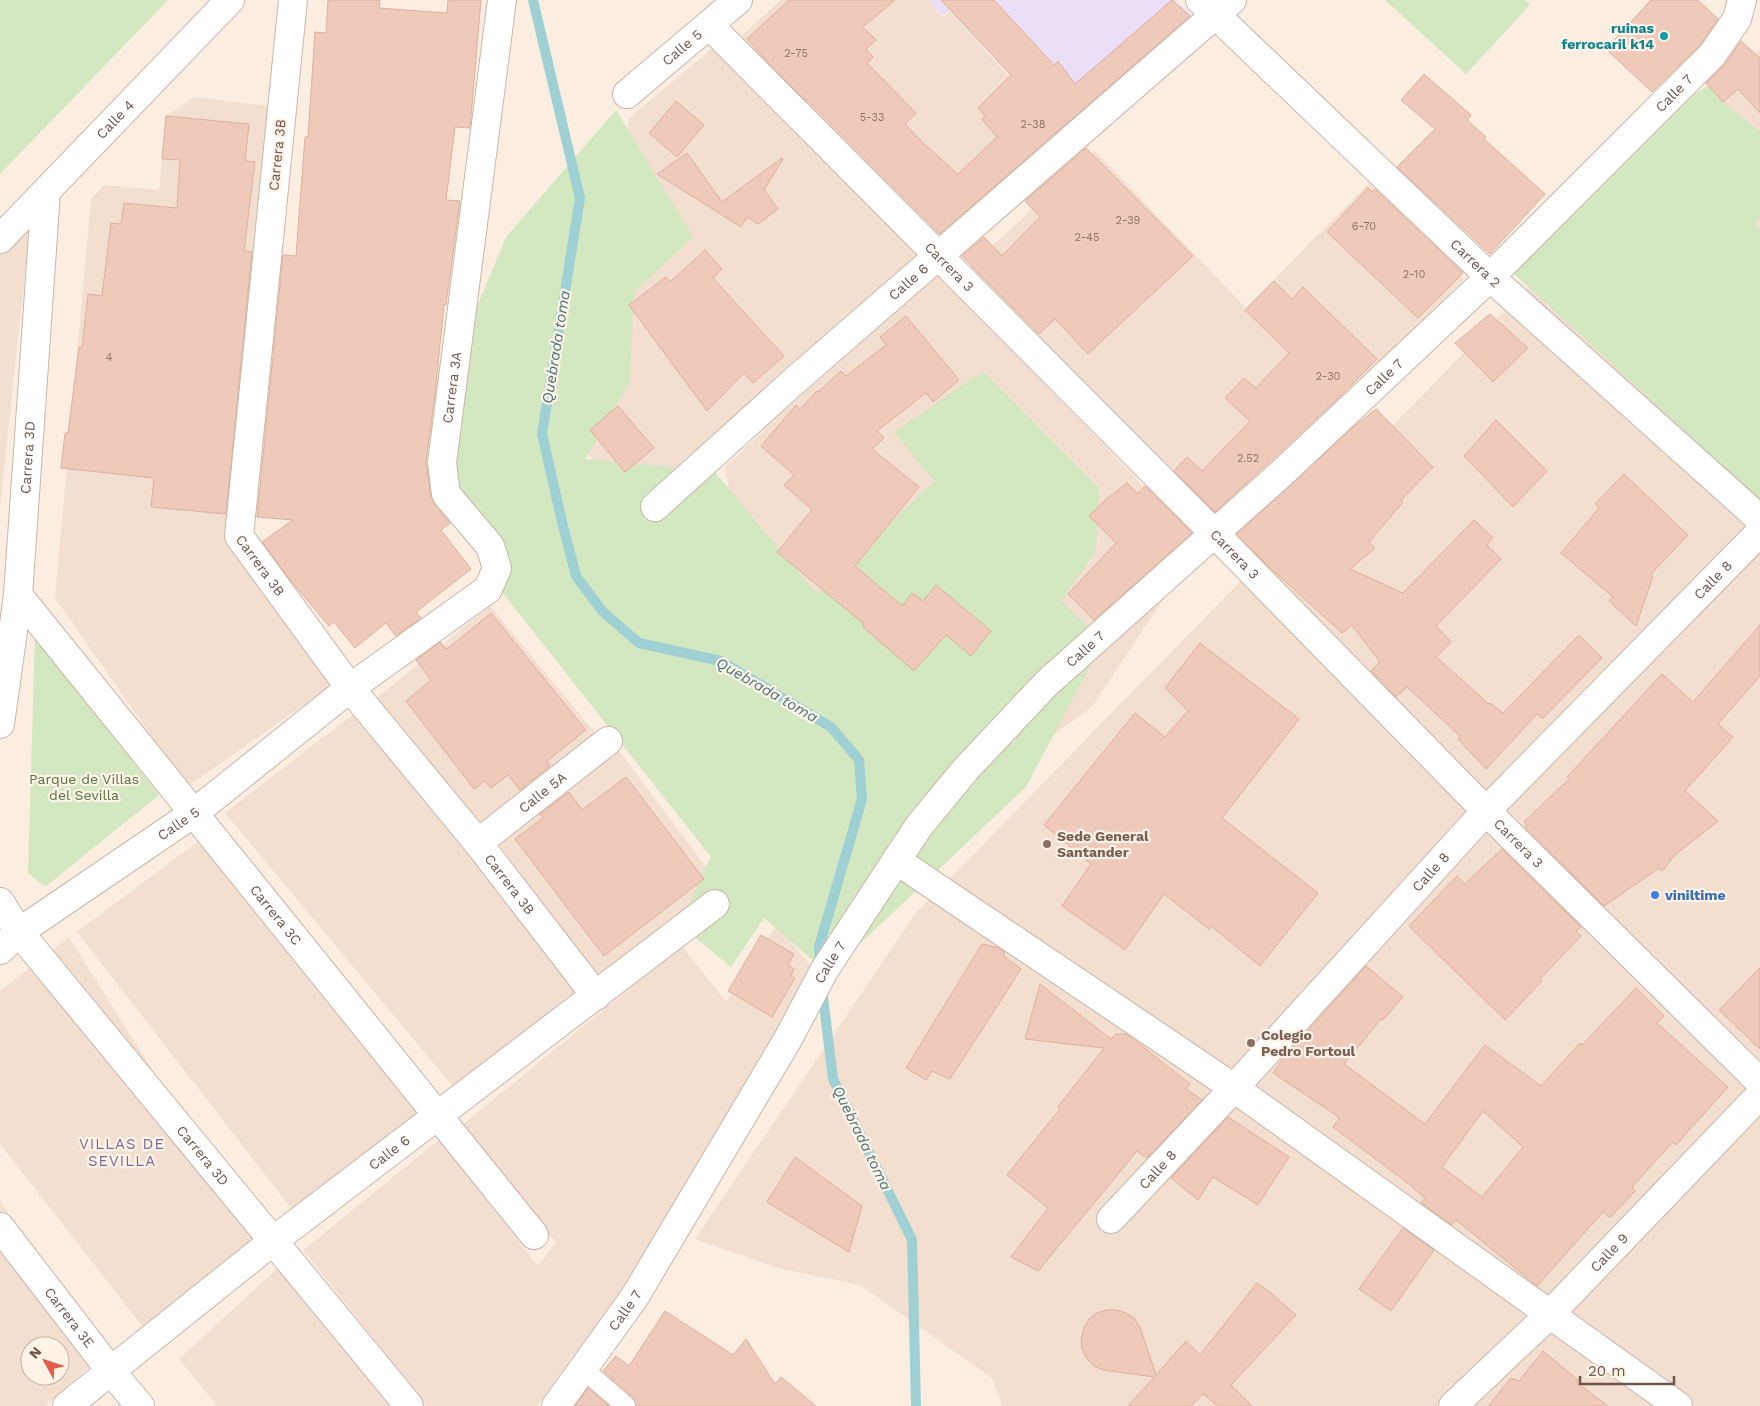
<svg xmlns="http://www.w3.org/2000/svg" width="1760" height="1406" font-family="'Work Sans',sans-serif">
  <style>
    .residential { fill: #f2dfd0; fill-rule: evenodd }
    .education { fill: #ebdef7 }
    .green { fill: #d3e7c0 }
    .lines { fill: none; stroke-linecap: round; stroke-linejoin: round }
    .stream { stroke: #9ed0d4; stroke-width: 10 }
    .building { fill: #efcaba; stroke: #e0af9b; fill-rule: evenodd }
    .lane-casing { stroke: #cab5a8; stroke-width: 21 }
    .street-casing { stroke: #cab5a8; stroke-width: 30 }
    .secondary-casing { stroke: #d0b6a9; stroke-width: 30 }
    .lane { stroke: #fff; stroke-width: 19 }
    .street { stroke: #fff; stroke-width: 28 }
    .secondary { stroke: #fff; stroke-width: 28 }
    .culture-dot { fill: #0f9aa8; stroke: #fef3e6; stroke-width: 2 }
    .education-dot { fill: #8d6e63; stroke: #fef3e6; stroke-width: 2 }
    .shop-dot { fill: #3f7fe0; stroke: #fef3e6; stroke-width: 2 }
    .labels { text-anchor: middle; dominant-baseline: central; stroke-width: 4.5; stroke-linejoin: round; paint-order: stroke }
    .number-label { font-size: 11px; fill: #907265 }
    .culture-label { font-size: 14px; font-weight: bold; fill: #0d838f; stroke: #fef3e6; text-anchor: end }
    .street-label { font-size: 14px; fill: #705449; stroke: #fef3e6 }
    .park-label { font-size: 14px; fill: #567642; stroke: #fef3e6 }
    .education-label { font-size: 14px; font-weight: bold; fill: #785e54; stroke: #fef3e6; text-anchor: start }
    .shop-label { font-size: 14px; font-weight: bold; fill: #366cbe; stroke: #fef3e6; text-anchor: start }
    .water-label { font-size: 15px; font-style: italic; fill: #42777c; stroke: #fef3e6 }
    .neighbourhood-label { font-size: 15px; letter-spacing: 1px; fill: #806593; stroke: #fef3e6 }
  </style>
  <rect width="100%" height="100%" fill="#fbeee1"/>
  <g class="residential">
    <path d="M781 0H929L942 17 950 12 1064 136 942 243 740 37Z"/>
    <path d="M714 47 927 265 636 511 574 437 625 182 629 118Z"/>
    <path d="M1760 50V1406H1002L992 1378 860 1285 778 1268 695 1239 915 914Z"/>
    <path d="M194 97 278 107 226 537 331 686 187 787 55 598 91 199 104 185 159 190 166 116Z"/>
    <path d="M1095 151 1246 308 1369 183 1464 279 1220 523 966 270Z"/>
    <path d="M30 225 0 508V254Z"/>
    <path d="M933 269 1200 544 1092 707 930 826 743 571 725 467Z"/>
    <path d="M490 606 596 734 481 829 374 700Z"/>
    <path d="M356 712 583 996 455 1089 225 813Z"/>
    <path d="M619 751 720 885 599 979 498 843Z"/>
    <path d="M200 840 420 1115 294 1212 77 932Z"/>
    <path d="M777 925 814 970 643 1261 537 1406H427L303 1250 439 1140 538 1266 556 1243 463 1124 682 946 726 1002Z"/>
    <path d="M69 937 256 1236 143 1327 0 1144V991Z"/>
    <path d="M0 1199 92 1364 45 1406H0ZM30 1346H60V1376H30Z"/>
    <path d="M278 1268 391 1406H217L179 1359Z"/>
  </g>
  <path class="education" d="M929 0H1175L1195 18 1064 133 950 11 942 16Z"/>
  <g class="green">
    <path d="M0 0H168L0 174Z"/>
    <path d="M1385 0H1525L1530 5 1466 74Z"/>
    <path d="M1708 86 1723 102 1760 132V217L1755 224 1760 229V500L1512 272 1681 102Z"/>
    <path d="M616 110 693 237 634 292 630 381 585 459 714 471 817 594 934 481 894 432 983 371 1099 488 1096 551 1061 601 1103 642 1026 787 828 974 764 918 731 967 679 924 711 857 502 592 447 476 448 376 506 237Z"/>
    <path d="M35 637 159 795 45 887 28 873Z"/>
  </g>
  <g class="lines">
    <g class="stream">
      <path d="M533 0 580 198 542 434 563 526 576 576 603 612 639 643 721 661 831 727 859 760 862 799 819 947 820 964"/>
      <path d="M822 989 833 1079 912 1240 916 1406"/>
    </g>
  </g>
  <g class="building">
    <path d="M328 0H380L379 8 447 13 448 0H481L470 128 455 127 446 200 460 201 446 305H444L435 394 426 461 431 497 434 504 450 523 441 530 471 569 416 612 421 618 396 636 386 623 355 648 334 622 329 626 290 580 262 542 293 520 257 517 283 255 296 256 305 137H308L315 32 326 33Z"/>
    <path d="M789 0H895L863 27 876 40 866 49 873 57 867 63 916 113 905 124 925 145 958 174 997 137 982 119 985 116 978 108 1011 75 941 0H994L1054 65 1058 61 1075 84 1172 0 1190 16 940 234 806 99 805 100 777 72 747 39Z"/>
    <path d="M1651 0H1698L1718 19 1700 45 1652 92 1606 49Z"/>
    <path d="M1741 41 1760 58V113L1738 89 1723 102 1706 83 1725 64Z"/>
    <path d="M1424 74 1471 115 1467 120 1486 137 1484 139 1545 194 1490 254 1397 167 1435 129 1401 100Z"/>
    <path d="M676 101 704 125 677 157 649 133Z"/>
    <path d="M166 116 249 124 245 161 255 162 244 251 252 252 226 514 151 507 154 478 61 468 65 433H68L79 347H82L88 294 102 296 111 223 121 224 124 203 177 208 180 160 162 159Z"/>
    <path d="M1086 148 1193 256 1088 354 1055 319 1039 334 962 256 984 237 1002 256 1040 217 1025 201Z"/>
    <path d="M687 153 722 202 782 158 783 159 764 190 778 209 758 224 747 217 741 227 657 174Z"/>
    <path d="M1368 188 1372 192 1375 189 1463 273 1418 318 1327 232Z"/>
    <path d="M705 250 722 269 713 278 784 356 753 383 744 373 707 411 629 305 666 277 670 282Z"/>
    <path d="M1274 281 1292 299 1303 287 1377 359 1335 401 1215 512 1174 471 1187 457 1202 471 1250 421 1225 398 1244 378 1256 388 1289 353 1245 310Z"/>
    <path d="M1490 314 1528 348 1493 382 1455 343Z"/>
    <path d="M906 316 959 380 933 402 926 393 877 431 884 438 872 449 919 487 855 566 902 606 912 593 923 601 936 585 991 631 971 656 946 635 914 671 862 626 864 624 777 552 812 510 784 485 794 475 761 446 796 405 800 409 817 391 818 392 841 371 846 376 886 345 880 337Z"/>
    <path d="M618 406 654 448 625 472 590 430Z"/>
    <path d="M1376 409 1433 467 1401 500 1403 502 1369 542 1375 548 1350 569 1403 593 1474 520 1493 538 1487 545 1501 559 1436 626 1451 642 1436 657 1489 704 1490 703 1503 713 1579 635 1602 658 1542 719 1537 714 1486 769 1458 739 1460 736 1407 687 1396 697 1371 671 1380 662 1352 625 1342 633 1265 563 1237 534 1351 429Z"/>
    <path d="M1496 420 1547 471 1513 507 1464 456Z"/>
    <path d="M1624 474 1688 535 1651 574 1653 576 1636 626 1609 601 1613 597 1561 553 1599 508 1595 504Z"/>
    <path d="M1127 483 1138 494 1145 486 1192 533 1094 620 1068 594 1116 543 1089 516 1104 501Z"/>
    <path d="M491 613 586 730 547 761 550 766 520 790 508 775 491 788 485 781 474 789 406 701 431 680 416 660 440 642 446 649 451 646Z"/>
    <path d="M1760 625V676L1718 724 1733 737 1685 791 1718 821 1675 855 1662 871 1659 868 1604 906 1525 827 1527 825 1524 822 1569 779 1567 777 1662 674 1693 702Z"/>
    <path d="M1200 643 1299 719 1222 818 1318 893 1260 966 1211 926 1209 929 1164 894 1125 950 1062 906 1091 864 1044 825 1135 713 1165 737 1188 711 1165 688Z"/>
    <path d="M626 777 704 879 604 956 515 839 543 818 540 814 569 792 582 810Z"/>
    <path d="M1502 849 1581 927 1576 931 1581 936 1540 979 1542 981 1505 1020 1409 926 1457 876 1465 884Z"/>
    <path d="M761 935 794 954 788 965 794 969 791 975 795 978 772 1017 728 991Z"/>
    <path d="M982 944 999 948 1004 952V956L1021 969 950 1079 932 1071 926 1080 906 1068Z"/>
    <path d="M1366 966 1403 997 1383 1020 1381 1019 1344 1064 1425 1124 1485 1045 1541 1086 1580 1043 1582 1045 1636 988 1664 1016 1657 1023 1728 1087 1676 1145 1673 1142 1632 1187 1635 1191 1610 1218 1603 1212 1537 1286 1456 1220 1452 1225 1421 1203 1425 1198 1413 1188V1187L1333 1127 1340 1118 1273 1073 1285 1056ZM1483 1111 1523 1147 1482 1197 1442 1167Z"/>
    <path d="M1760 968V1049L1719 1010Z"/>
    <path d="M1040 984 1111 1039 1116 1034H1125L1128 1035 1190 1084 1186 1089 1202 1100 1147 1158 1137 1151 1038 1271 1011 1257 1048 1208 1007 1175 1060 1109 1058 1107 1104 1048 1025 1039Z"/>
    <path d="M1228 1117 1289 1157 1258 1205 1213 1177 1198 1200 1171 1178Z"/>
    <path d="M795 1157 862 1206 849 1252 767 1202Z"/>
    <path d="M1403 1228 1434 1250 1391 1311 1359 1289Z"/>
    <path d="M1257 1283 1271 1293 1296 1315 1231 1385 1252 1406H1218L1203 1394 1191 1406H1128L1154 1377 1103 1370 1094 1366 1087 1359 1082 1349 1081 1339 1084 1328 1089 1319 1097 1313 1106 1310H1117L1126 1313 1134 1318 1140 1327 1156 1375 1186 1341 1200 1355Z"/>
    <path d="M665 1311 733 1355 746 1339 775 1384 781 1377 816 1406H637L633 1397 603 1371 616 1356 629 1366Z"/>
    <path d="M1543 1351 1578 1380 1576 1382 1608 1406H1488L1511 1378 1519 1381Z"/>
    <path d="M588 1388 609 1406H575Z"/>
  </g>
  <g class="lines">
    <g class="lane-casing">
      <path id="lane" d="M583 1369 626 1406"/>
    </g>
    <g class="street-casing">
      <g id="street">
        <path id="s1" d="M293 0 239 536 350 688 478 843 596 996"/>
        <path id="s2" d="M1200 0 1490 277 1760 519"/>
        <path id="s3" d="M709 25 1215 534 1486 811 1760 1082"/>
        <path id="s4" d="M627 94 738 0"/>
        <path id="s5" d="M655 507 792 383 1232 0"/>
        <path id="s6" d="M18 595 534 1235"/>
        <path id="s7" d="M0 724 18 595 46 192"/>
        <path id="s8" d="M478 843 608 741"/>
        <path d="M896 860 1234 1088 1678 1406"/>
        <path id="s9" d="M0 902 19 932 409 1406"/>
        <path id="s10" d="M0 950 19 932 194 813 350 688 488 589 497 568 490 546 446 494 442 463 502 0"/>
        <path id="s11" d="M1111 1219 1234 1088 1486 811 1760 532"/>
        <path id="s12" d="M0 1227 110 1370 140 1406"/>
        <path id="s13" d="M67 1406 273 1241 715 904"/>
        <path id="s14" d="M556 1406 634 1298 788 1039 825 969 919 826 966 769 1047 683 1283 472 1490 277 1712 55 1737 19 1742 0"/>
        <path id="s15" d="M1453 1406 1549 1315 1760 1095"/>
      </g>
    </g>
    <g class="secondary-casing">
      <g id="secondary">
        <path id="s16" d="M0 239 230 0"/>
      </g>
    </g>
    <use href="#lane" class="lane"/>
    <use href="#street" class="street"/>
    <use href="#secondary" class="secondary"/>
  </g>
  <circle class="culture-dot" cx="1664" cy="36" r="5"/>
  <g class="education-dot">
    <circle cx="1047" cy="844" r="5"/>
    <circle cx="1251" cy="1043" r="5"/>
  </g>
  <circle class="shop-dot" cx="1655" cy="895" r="5"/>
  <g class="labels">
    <g class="number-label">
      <text x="796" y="53">2-75</text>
      <text x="872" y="117">5-33</text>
      <text x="1033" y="124">2-38</text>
      <text x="1128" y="220">2-39</text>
      <text x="1364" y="226">6-70</text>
      <text x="1087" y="237">2-45</text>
      <text x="1414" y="274">2-10</text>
      <text x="109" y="357">4</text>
      <text x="1328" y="376">2-30</text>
      <text x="1248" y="458">2.52</text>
    </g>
    <g class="culture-label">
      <text x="1654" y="28">ruinas<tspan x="1654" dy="16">ferrocaril k14</tspan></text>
    </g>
    <g class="street-label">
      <text stroke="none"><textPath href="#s4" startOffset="72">Calle 5</textPath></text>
      <text stroke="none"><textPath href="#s14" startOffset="1738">Calle 7</textPath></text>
      <text stroke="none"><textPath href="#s16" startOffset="166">Calle 4</textPath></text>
      <text transform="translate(277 155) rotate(-84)">Carrera 3B</text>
      <text stroke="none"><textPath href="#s2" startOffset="381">Carrera 2</textPath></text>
      <text stroke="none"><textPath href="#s3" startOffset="341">Carrera 3</textPath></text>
      <text stroke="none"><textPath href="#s5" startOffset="339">Calle 6</textPath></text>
      <text stroke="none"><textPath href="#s14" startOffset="1332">Calle 7</textPath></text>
      <text stroke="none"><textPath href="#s10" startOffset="829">Carrera 3A</textPath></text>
      <text stroke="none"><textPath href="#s7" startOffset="268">Carrera 3D</textPath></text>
      <text stroke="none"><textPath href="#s3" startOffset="746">Carrera 3</textPath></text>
      <text stroke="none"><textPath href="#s1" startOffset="575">Carrera 3B</textPath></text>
      <text stroke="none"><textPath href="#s11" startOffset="878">Calle 8</textPath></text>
      <text stroke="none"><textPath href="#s14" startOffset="928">Calle 7</textPath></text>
      <text stroke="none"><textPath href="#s8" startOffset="82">Calle 5A</textPath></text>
      <text stroke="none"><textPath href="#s10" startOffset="219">Calle 5</textPath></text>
      <text stroke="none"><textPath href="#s3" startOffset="1151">Carrera 3</textPath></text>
      <text stroke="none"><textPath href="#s11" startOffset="472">Calle 8</textPath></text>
      <text stroke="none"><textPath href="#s1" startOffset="980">Carrera 3B</textPath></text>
      <text stroke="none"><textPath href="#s6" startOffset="411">Carrera 3C</textPath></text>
      <text stroke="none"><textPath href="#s14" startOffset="522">Calle 7</textPath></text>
      <text stroke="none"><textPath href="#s13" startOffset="410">Calle 6</textPath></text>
      <text stroke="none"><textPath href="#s9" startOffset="325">Carrera 3D</textPath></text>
      <text stroke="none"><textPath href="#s11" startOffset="68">Calle 8</textPath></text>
      <text stroke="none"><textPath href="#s15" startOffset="219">Calle 9</textPath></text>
      <text stroke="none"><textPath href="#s14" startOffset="118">Calle 7</textPath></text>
      <text stroke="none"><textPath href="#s12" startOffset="114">Carrera 3E</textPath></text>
    </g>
    <g class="park-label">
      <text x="84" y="779">Parque de Villas<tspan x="84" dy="16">del Sevilla</tspan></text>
    </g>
    <g class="education-label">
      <text x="1057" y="836">Sede General<tspan x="1057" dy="16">Santander</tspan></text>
      <text x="1261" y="1035">Colegio<tspan x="1261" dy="16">Pedro Fortoul</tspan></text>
    </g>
    <g class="shop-label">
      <text x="1665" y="895">viniltime</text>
    </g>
    <g class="water-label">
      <text transform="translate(556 347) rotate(-81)">Quebrada toma</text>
      <text transform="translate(767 690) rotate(30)">Quebrada toma</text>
      <text transform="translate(862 1138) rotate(64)">Quebrada toma</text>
    </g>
    <g class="neighbourhood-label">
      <text x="122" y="1144">VILLAS DE<tspan x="122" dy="17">SEVILLA</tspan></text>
    </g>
  </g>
  <g transform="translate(45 1361) rotate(310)"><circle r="24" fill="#fef3e6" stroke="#c5b3a7"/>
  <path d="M0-4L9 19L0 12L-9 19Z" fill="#df5f4b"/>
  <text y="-8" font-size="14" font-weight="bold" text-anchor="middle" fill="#705449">N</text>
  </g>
  <path d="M1580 1376v8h94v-8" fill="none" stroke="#705449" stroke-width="2.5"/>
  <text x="1588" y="1376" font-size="15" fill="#705449" stroke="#fef3e6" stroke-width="4" paint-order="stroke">20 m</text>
</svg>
